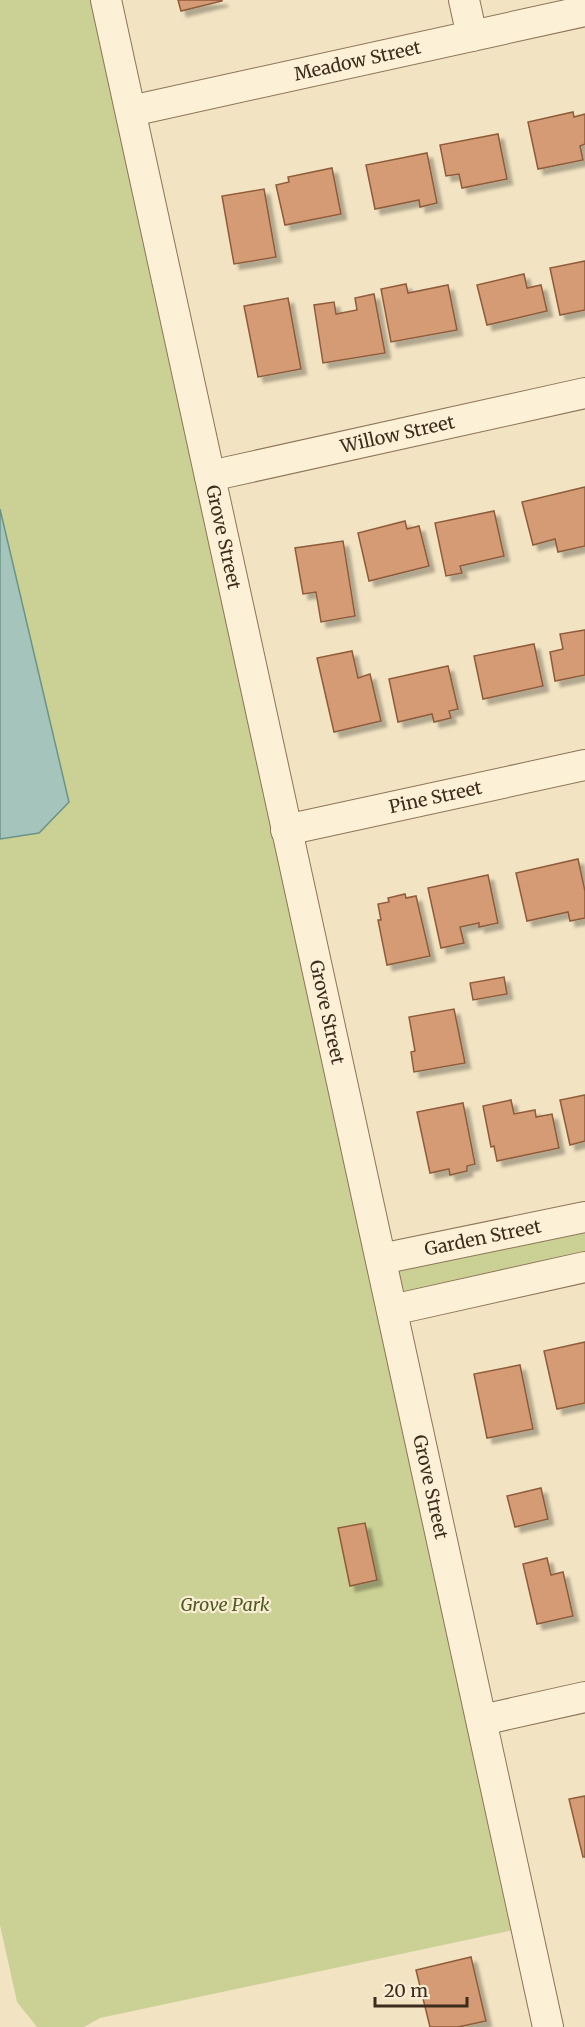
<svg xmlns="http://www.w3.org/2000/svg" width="585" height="2027" font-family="Merriweather,serif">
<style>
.green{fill:#cbd195}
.water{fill:#a5c4bb;stroke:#6a9489;stroke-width:1.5}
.building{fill:#d49b75;stroke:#8f5c3b;stroke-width:1.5;filter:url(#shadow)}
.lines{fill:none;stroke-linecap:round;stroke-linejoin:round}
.minor-casing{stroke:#8e7457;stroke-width:32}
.minor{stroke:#fcf0d6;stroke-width:30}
.labels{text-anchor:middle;stroke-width:4.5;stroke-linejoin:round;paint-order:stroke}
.street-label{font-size:18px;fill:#3c2c1d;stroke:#f9edd3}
.park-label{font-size:18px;font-style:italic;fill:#4d5b21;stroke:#f9edd3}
</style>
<defs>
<filter id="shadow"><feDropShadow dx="5.5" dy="5.5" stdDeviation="1.5" flood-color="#0004"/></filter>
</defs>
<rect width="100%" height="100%" fill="#f2e3c2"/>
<g class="green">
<path d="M 0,0 L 105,0 L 523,1928 L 100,2018 L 84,2027 L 37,2027 L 17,2002 L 0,1925 L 0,839 L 39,833 L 69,801 L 0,509 Z"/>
<path d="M 585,1220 L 585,1262 L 396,1304 L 386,1263 Z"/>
</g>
<path class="water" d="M 0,509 L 69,802 L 39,833 L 0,839 Z"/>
<g class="building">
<path d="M 178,0 L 222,0 L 222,1 L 181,11 Z"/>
<path d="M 573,112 L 574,117 L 585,114 L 585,144 L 580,146 L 583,160 L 538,169 L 528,122 Z"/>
<path d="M 498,134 L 507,179 L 462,188 L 459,174 L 446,176 L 440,145 Z"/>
<path d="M 427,153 L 437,203 L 420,207 L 419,200 L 375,209 L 366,165 Z"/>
<path d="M 332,168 L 341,214 L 285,225 L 276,185 L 289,182 L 288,177 Z"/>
<path d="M 264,189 L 276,257 L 234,264 L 222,196 Z"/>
<path d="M 585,261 L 585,310 L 560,315 L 550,268 Z"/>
<path d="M 524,274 L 527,288 L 541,285 L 547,311 L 487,325 L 477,285 Z"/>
<path d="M 406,284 L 408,293 L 448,285 L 457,330 L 391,342 L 381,289 Z"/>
<path d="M 374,294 L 385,353 L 323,363 L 314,305 L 334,302 L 336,314 L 357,310 L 355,298 Z"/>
<path d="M 288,298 L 301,369 L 258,377 L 244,306 Z"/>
<path d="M 585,487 L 585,546 L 558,552 L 555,539 L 533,545 L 522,502 Z"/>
<path d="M 494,511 L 504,556 L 460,566 L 462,573 L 446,576 L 435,523 Z"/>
<path d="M 405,521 L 407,529 L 419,526 L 429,566 L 369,581 L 358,533 Z"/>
<path d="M 343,541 L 355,616 L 321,622 L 316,592 L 303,594 L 295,548 Z"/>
<path d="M 585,630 L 585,675 L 555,681 L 550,652 L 563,649 L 560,634 Z"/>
<path d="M 534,644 L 543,686 L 483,699 L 474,656 Z"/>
<path d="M 352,651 L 358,678 L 370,674 L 381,721 L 334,732 L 317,658 Z"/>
<path d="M 448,666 L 458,709 L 449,711 L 451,718 L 434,722 L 432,714 L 398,722 L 389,679 Z"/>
<path d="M 578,859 L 585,891 L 585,918 L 570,921 L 568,912 L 527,921 L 516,873 Z"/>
<path d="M 488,875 L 498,923 L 479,927 L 479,923 L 460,927 L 464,943 L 441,948 L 428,888 Z"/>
<path d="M 405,894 L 406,898 L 416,896 L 430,956 L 387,965 L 378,920 L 381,920 L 378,904 L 389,902 L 388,898 Z"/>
<path d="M 504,977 L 507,994 L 473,1000 L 470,983 Z"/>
<path d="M 454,1009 L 465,1063 L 414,1072 L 411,1052 L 415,1051 L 409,1017 Z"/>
<path d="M 585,1095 L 585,1141 L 570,1145 L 560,1100 Z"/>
<path d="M 511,1100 L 514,1114 L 535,1110 L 536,1117 L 552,1114 L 559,1148 L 497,1161 L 494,1146 L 491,1147 L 483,1106 Z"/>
<path d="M 463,1103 L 475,1164 L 467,1166 L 467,1171 L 450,1175 L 449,1169 L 430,1173 L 417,1112 Z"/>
<path d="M 585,1342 L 585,1403 L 557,1409 L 544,1351 Z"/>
<path d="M 520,1365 L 533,1429 L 487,1438 L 474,1374 Z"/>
<path d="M 541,1488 L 548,1519 L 515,1527 L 507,1496 Z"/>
<path d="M 365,1523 L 377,1580 L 350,1586 L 338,1528 Z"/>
<path d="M 547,1558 L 551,1575 L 563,1572 L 573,1616 L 537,1624 L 523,1564 Z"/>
<path d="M 585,1796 L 585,1857 L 583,1857 L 569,1799 Z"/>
<path d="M 471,1957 L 486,2021 L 458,2027 L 430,2027 L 416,1970 Z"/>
</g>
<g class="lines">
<g class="minor-casing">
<g id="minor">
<path id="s1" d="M 106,0 L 548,2027"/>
<path d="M 464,0 L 472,36"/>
<path id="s2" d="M 131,111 L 585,11"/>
<path id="s3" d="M 210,476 L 585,393"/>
<path id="s4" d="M 286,830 L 585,765"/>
<path id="s5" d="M 381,1259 L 585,1217"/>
<path d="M 392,1310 L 585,1267"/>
<path d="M 482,1720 L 585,1697"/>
</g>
</g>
<use href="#minor" class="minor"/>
</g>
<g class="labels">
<g class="street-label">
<text dy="6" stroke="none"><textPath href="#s2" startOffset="232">Meadow Street</textPath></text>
<text dy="6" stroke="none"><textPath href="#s3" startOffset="192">Willow Street</textPath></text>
<text dy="6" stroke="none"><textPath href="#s1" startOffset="550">Grove Street</textPath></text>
<text dy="6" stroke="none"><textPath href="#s4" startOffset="153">Pine Street</textPath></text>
<text dy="6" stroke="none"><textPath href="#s1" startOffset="1036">Grove Street</textPath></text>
<text dy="6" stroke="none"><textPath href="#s5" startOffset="104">Garden Street</textPath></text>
<text dy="6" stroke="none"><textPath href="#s1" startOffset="1522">Grove Street</textPath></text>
</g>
<g class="park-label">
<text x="225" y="1611">Grove Park</text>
</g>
</g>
<path d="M375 1997v9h92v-9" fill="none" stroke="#3c2c1d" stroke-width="3"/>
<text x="384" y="1997" font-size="18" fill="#3c2c1d" stroke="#f9edd3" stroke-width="4.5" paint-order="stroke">20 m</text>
</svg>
